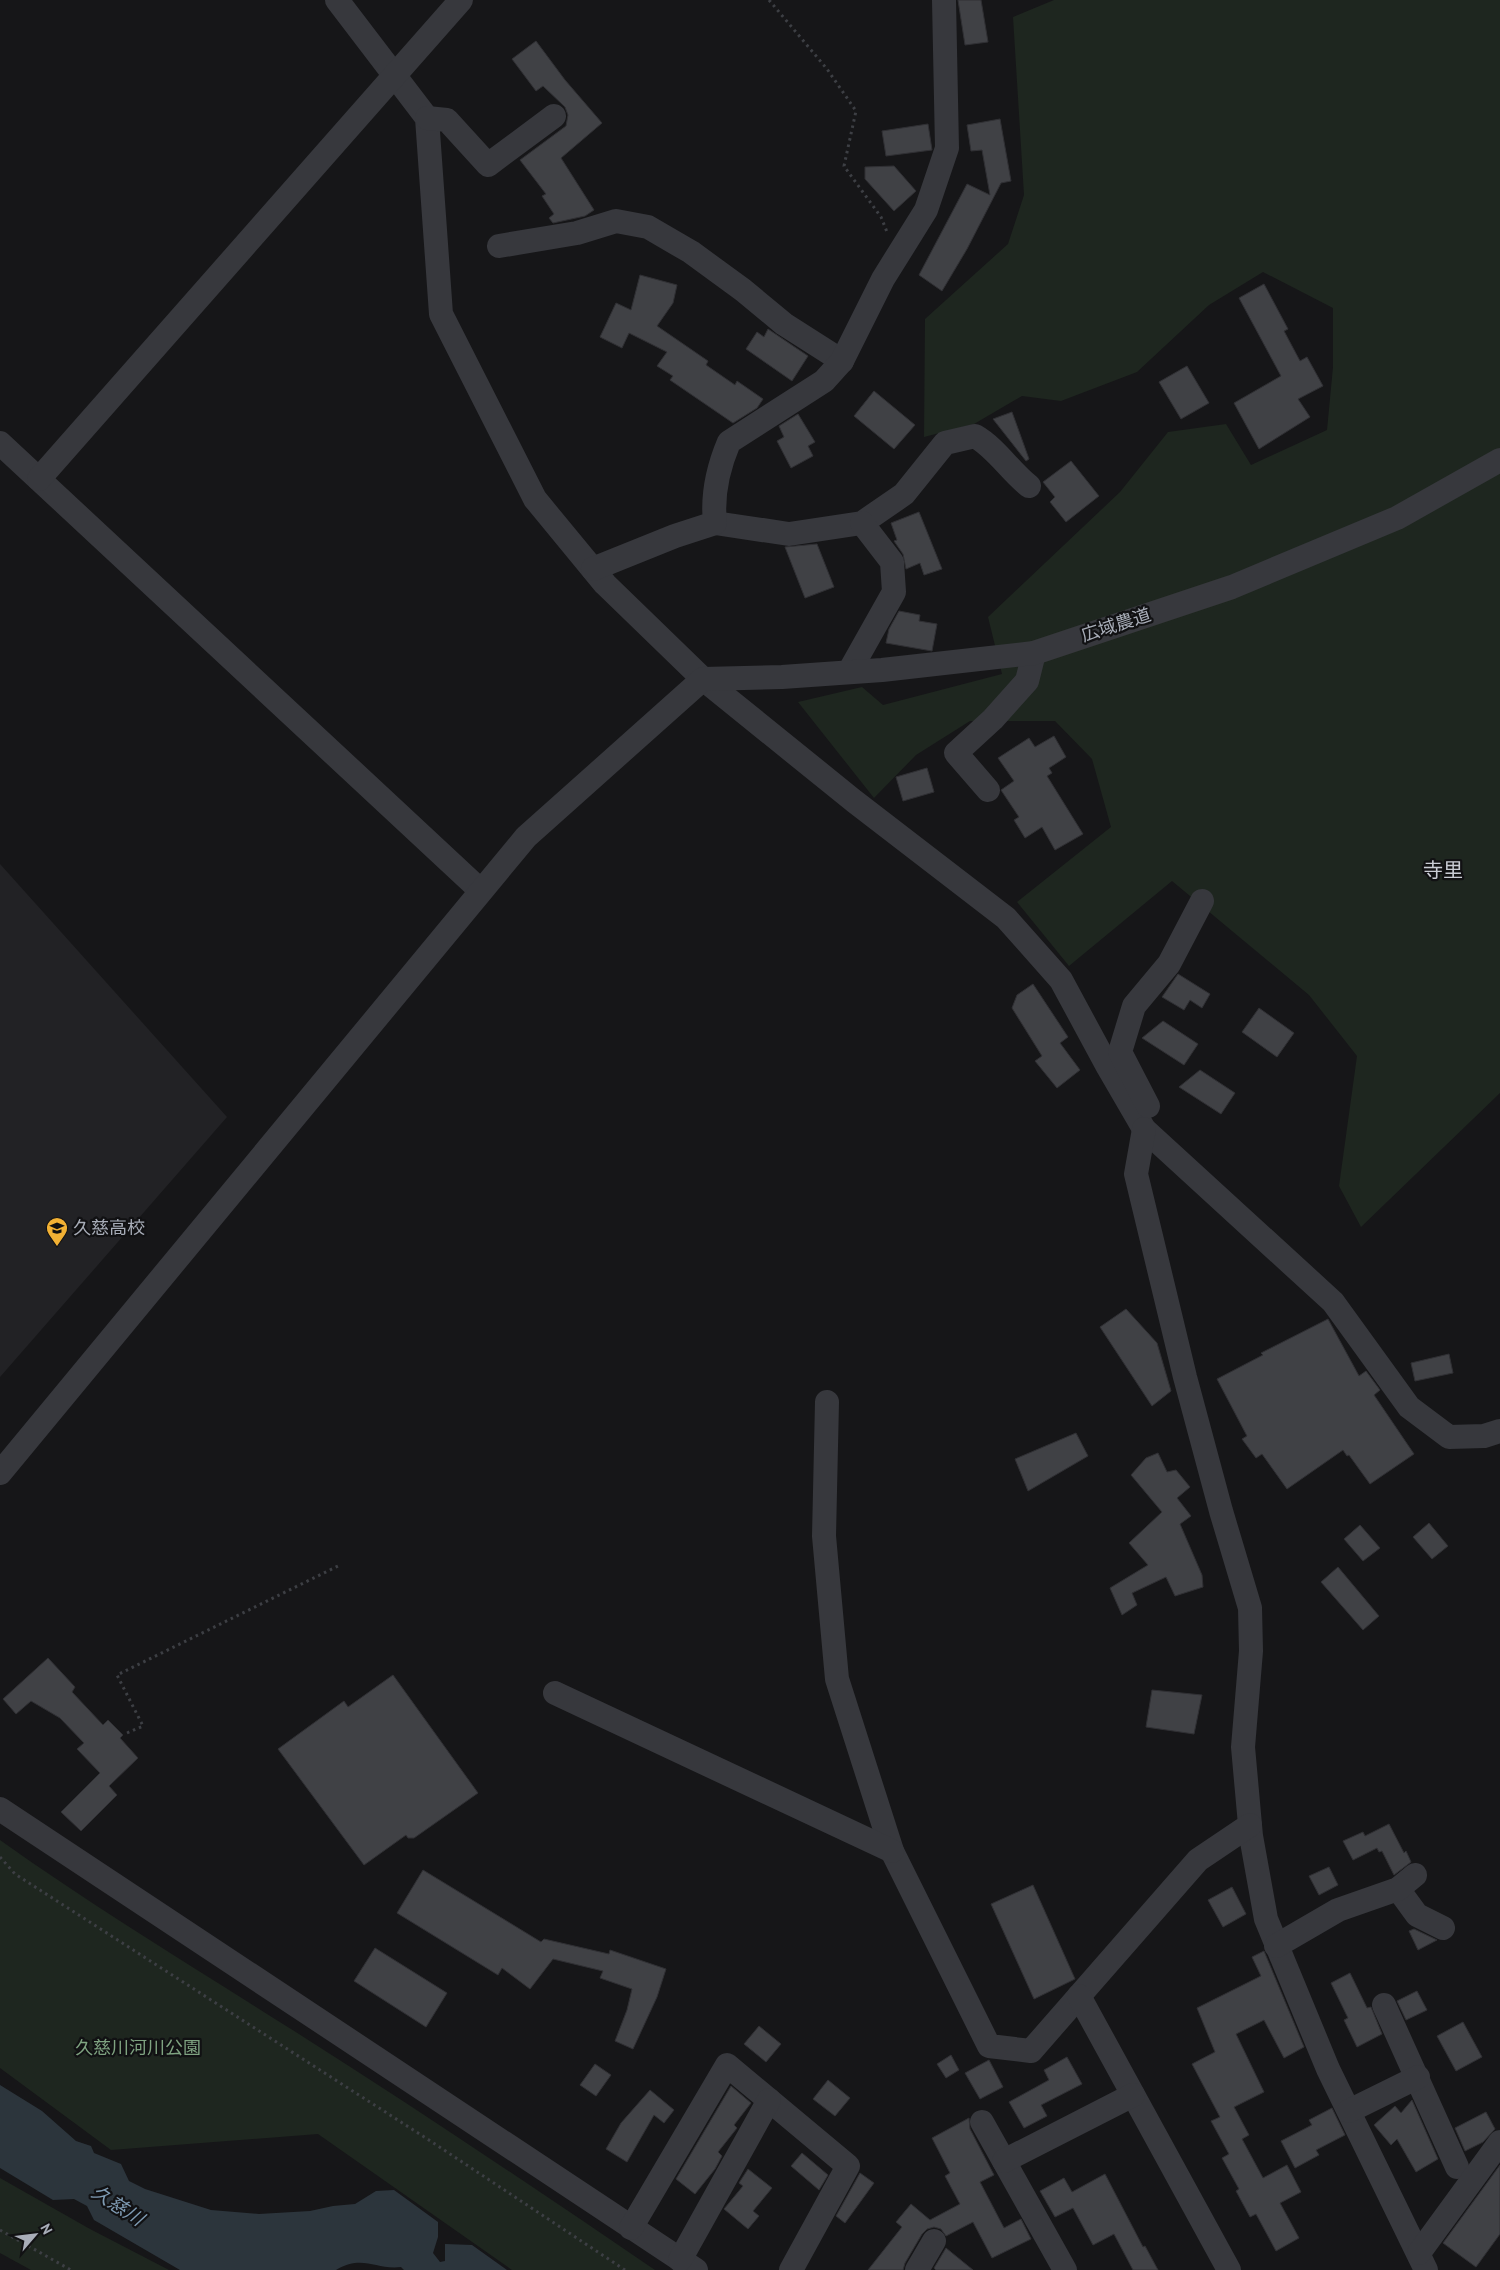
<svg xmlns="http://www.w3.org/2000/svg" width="1500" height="2270" font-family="'PT Sans','Noto Sans JP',sans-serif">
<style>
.built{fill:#222225}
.green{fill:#1e261f}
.water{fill:#2c353c}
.building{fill:#404145;stroke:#303034}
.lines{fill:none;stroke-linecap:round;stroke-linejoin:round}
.path{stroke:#3d3f44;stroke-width:3;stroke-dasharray:2.5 4;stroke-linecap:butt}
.minor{stroke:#37383d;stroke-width:24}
.labels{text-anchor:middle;stroke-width:4.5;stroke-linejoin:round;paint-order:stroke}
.street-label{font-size:18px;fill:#a8adb8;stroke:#111113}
.poi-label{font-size:18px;fill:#a8adb8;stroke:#111113;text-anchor:start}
.park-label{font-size:18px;fill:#7fa381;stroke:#111113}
.water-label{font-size:19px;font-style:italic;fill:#7f9bb3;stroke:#111113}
.quarter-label{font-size:20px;fill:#c9ccd4;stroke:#111113}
</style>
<rect width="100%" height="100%" fill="#161618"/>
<path class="built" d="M 0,864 L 227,1117 L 0,1377 Z"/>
<g class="green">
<path d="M 1054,0 L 1500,0 L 1500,1093 L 1361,1227 L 1339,1186 L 1357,1056 L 1309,995 L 1172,881 L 1069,966 L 1017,902 L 1111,827 L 1092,759 L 1055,721 L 970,721 L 916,755 L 874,798 L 798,702 L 862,687 L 883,705 L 1002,674 L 988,617 L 1120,492 L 1168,432 L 1226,424 L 1251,465 L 1327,430 L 1333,367 L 1333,308 L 1263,272 L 1209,305 L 1137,372 L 1061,401 L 1022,396 L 974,424 L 924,437 L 925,319 L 1008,244 L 1024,195 L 1013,17 Z"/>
<path d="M 0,1840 C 94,1907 193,1967 291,2029 C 414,2107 535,2188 655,2270 L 512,2270 L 318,2134 L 111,2150 L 0,2068 Z"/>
<path d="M 0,2178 L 90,2229 L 169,2270 L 31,2270 L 0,2253 Z"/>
</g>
<path class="water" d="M 0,2085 L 42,2111 L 76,2141 L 91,2146 L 94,2153 L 121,2164 L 129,2181 L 145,2189 L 211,2210 L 259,2214 L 310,2211 L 333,2206 L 355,2204 L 376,2191 L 394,2190 L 438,2222 L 438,2237 L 433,2253 L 440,2262 L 445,2261 L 445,2244 L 472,2245 L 507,2270 L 404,2270 L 401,2267 C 375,2270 363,2254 336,2270 L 180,2270 L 94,2220 L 87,2206 L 74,2199 L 53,2200 L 0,2168 Z"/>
<g class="building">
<path d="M 958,0 L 981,0 L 988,42 L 965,45 Z"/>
<path d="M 536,41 L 565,80 L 602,123 L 561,158 L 594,210 L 585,216 L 553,223 L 549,218 L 554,214 L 542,196 L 546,194 L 520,160 L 566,126 L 568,115 L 565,107 L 543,86 L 536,91 L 512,59 Z"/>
<path d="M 1000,119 L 1011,181 L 1001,183 L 967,249 L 942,291 L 919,275 L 967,184 L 990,195 L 982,150 L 971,151 L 967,125 Z"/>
<path d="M 928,124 L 932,150 L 886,156 L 882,131 Z"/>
<path d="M 894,166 L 916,191 L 894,211 L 865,179 L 865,167 Z"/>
<path d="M 640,275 L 677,285 L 673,303 L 657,326 L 708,361 L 706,365 L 735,385 L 737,381 L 763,399 L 757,408 L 733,423 L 670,380 L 673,376 L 657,366 L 667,352 L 629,333 L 622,348 L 600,337 L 616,303 L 631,310 Z"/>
<path d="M 1264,284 L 1288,329 L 1284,331 L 1300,361 L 1307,357 L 1323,386 L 1298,399 L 1310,417 L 1259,449 L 1234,403 L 1281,376 L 1239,298 Z"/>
<path d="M 768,329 L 808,356 L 792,381 L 746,349 L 757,332 L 764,337 Z"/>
<path d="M 1187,366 L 1209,403 L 1181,419 L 1159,382 Z"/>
<path d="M 874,391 L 915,425 L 894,449 L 854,416 Z"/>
<path d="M 1012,412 L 1029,459 L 1026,461 L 993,419 Z"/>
<path d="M 798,414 L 815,442 L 808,446 L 813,456 L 791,468 L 777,441 L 784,437 L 779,426 Z"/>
<path d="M 1071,461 L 1099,496 L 1066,522 L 1050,502 L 1055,497 L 1043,482 Z"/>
<path d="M 919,512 L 942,569 L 924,575 L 920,563 L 906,569 L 903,554 L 894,541 L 897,540 L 891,523 Z"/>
<path d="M 817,544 L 834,587 L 805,598 L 785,547 Z"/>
<path d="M 899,611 L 920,615 L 919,621 L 937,624 L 932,651 L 886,643 L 889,629 Z"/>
<path d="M 1054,736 L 1066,757 L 1049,768 L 1052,773 L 1047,776 L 1083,834 L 1055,850 L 1042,827 L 1025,838 L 1014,820 L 1019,817 L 1001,790 L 1014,781 L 998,758 L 1029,738 L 1035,747 Z"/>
<path d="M 927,768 L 934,792 L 903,801 L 896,777 Z"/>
<path d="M 1178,974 L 1210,994 L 1202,1008 L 1190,1000 L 1184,1010 L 1162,997 Z"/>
<path d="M 1033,984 L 1068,1037 L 1060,1043 L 1080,1070 L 1057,1088 L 1035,1061 L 1042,1056 L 1012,1008 L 1017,995 Z"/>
<path d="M 1259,1008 L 1294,1033 L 1277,1057 L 1242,1032 Z"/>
<path d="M 1163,1021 L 1198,1044 L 1184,1065 L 1142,1038 Z"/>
<path d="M 1200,1070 L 1235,1093 L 1221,1114 L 1179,1087 Z"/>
<path d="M 1126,1309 L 1157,1343 L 1171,1391 L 1152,1406 L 1100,1327 Z"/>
<path d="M 1328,1319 L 1359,1376 L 1366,1371 L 1380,1390 L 1374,1395 L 1414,1454 L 1370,1484 L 1349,1455 L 1347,1456 L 1343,1450 L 1287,1489 L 1262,1454 L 1256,1458 L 1242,1439 L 1247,1436 L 1217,1379 L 1263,1355 L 1261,1353 Z"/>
<path d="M 1449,1354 L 1453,1373 L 1415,1381 L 1411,1363 Z"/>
<path d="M 1076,1433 L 1088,1456 L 1028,1491 L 1015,1459 Z"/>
<path d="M 1158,1453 L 1167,1472 L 1176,1470 L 1190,1487 L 1177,1498 L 1191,1516 L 1180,1524 L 1202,1575 L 1203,1587 L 1175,1596 L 1166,1577 L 1132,1593 L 1137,1605 L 1122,1615 L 1110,1588 L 1148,1565 L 1129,1543 L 1162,1512 L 1131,1475 L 1146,1458 Z"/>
<path d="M 1429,1523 L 1448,1546 L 1432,1559 L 1413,1537 Z"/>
<path d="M 1360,1525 L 1380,1548 L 1363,1561 L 1344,1539 Z"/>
<path d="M 1338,1567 L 1379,1616 L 1363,1630 L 1321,1582 Z"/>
<path d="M 48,1658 L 75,1687 L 72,1692 L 103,1725 L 108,1720 L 123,1735 L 120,1738 L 138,1758 L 109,1786 L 117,1795 L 81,1831 L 61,1812 L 100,1773 L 77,1749 L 84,1743 L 60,1718 L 31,1701 L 16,1714 L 3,1699 Z"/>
<path d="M 393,1675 L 478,1793 L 414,1838 L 408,1838 L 406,1835 L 364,1865 L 278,1749 L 344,1701 L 348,1707 Z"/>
<path d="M 1152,1690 L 1202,1695 L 1194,1734 L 1146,1727 Z"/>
<path d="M 1389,1824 L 1404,1853 L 1406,1851 L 1411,1862 L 1394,1875 L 1382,1851 L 1379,1852 L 1377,1848 L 1353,1860 L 1343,1841 L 1363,1832 L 1365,1836 Z"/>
<path d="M 1329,1867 L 1338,1885 L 1319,1895 L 1309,1876 Z"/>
<path d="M 423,1870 L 541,1942 L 544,1939 L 609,1954 L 610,1950 L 666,1969 L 657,1997 L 633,2049 L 615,2041 L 627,2010 L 632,1989 L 600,1978 L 603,1971 L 553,1959 L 530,1989 L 502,1968 L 498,1975 L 397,1913 Z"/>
<path d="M 1033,1885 L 1075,1979 L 1034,1999 L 991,1904 Z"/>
<path d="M 1232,1887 L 1246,1914 L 1223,1927 L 1208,1900 Z"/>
<path d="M 1414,1929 L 1437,1940 L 1418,1950 L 1409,1931 Z"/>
<path d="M 375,1948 L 447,1993 L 426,2027 L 354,1981 Z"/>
<path d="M 1264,1951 L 1304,2047 L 1284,2058 L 1264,2020 L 1236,2034 L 1264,2092 L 1234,2107 L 1249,2135 L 1242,2139 L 1263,2178 L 1287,2165 L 1301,2192 L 1280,2203 L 1299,2238 L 1276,2251 L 1256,2214 L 1250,2217 L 1236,2191 L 1239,2189 L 1222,2158 L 1229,2154 L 1211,2121 L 1220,2117 L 1192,2064 L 1215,2052 L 1197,2008 L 1261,1976 L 1252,1957 Z"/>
<path d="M 1350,1973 L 1367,2008 L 1371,2007 L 1382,2034 L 1357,2047 L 1344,2020 L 1348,2018 L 1331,1983 Z"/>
<path d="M 1417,1991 L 1427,2010 L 1406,2020 L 1397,2001 Z"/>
<path d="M 1463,2022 L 1482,2057 L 1456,2071 L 1437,2036 Z"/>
<path d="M 759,2026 L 781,2044 L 766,2062 L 744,2044 Z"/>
<path d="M 951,2055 L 959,2070 L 946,2078 L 937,2064 Z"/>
<path d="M 1067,2057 L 1082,2084 L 1041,2105 L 1047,2116 L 1024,2128 L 1009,2102 L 1049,2080 L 1044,2070 Z"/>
<path d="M 989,2060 L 1003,2087 L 980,2099 L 965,2073 Z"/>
<path d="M 595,2064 L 611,2075 L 596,2096 L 580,2085 Z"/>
<path d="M 828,2080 L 850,2098 L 835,2116 L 813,2099 Z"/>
<path d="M 731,2086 L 751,2103 L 734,2125 L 737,2128 L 718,2152 L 722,2156 L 715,2169 L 695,2194 L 676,2179 Z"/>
<path d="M 650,2090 L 674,2110 L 664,2123 L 654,2115 L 627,2162 L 606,2149 L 621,2123 Z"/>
<path d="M 1412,2100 L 1438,2159 L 1416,2172 L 1397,2139 L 1391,2145 L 1374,2125 L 1395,2106 L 1401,2113 Z"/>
<path d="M 1332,2108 L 1345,2135 L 1316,2150 L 1319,2155 L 1295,2168 L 1281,2141 L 1312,2125 L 1309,2120 Z"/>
<path d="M 1486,2112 L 1495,2129 L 1483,2142 L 1465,2151 L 1455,2128 Z"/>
<path d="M 969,2118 L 970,2129 L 994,2175 L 980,2182 L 1004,2228 L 1021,2219 L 1031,2239 L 992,2258 L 973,2222 L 946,2236 L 941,2229 L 934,2227 L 927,2229 L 922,2234 L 905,2263 L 903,2270 L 868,2270 L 902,2227 L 896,2222 L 911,2204 L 930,2220 L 960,2204 L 945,2176 L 950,2173 L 932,2138 Z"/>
<path d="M 802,2153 L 828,2175 L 819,2190 L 791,2166 Z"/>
<path d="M 1500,2165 L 1500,2234 L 1476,2267 L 1443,2243 Z"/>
<path d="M 748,2169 L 772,2188 L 753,2211 L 759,2216 L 748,2229 L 724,2209 L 743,2186 L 739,2183 Z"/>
<path d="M 860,2173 L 874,2183 L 845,2223 L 836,2216 Z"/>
<path d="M 1105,2174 L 1143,2247 L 1145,2246 L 1158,2270 L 1133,2270 L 1114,2234 L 1093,2245 L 1073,2208 L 1055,2217 L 1040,2191 L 1064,2178 L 1072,2192 Z"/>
<path d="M 946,2248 L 973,2270 L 936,2270 L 934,2268 Z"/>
</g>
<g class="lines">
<g class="path">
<path d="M 769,0 L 827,69 L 856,111 L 844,166 L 881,217 L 887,232"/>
<path d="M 127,1733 L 143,1726 L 117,1675 L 338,1566"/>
<path d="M 0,1857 L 15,1874 L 432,2142 L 625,2270"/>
<path d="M 0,2230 L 71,2270"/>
</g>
<g class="minor">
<path d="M 337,0 L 427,118 L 441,314 L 535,499 L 605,584 L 703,679 L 854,801 L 1006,918 L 1061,980 L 1108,1067 L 1144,1129 L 1333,1302 L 1409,1407 L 1449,1437 L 1484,1436 L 1500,1431"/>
<path d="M 427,118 L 447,120 L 488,165 L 554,116"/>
<path d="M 499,246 L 577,233 L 616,221 L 648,227 L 691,252 L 743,290 L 784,324 L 842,361"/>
<path d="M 0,443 L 480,890"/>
<path d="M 39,479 L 461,0"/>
<path d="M 715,523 L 789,534 L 862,523 L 904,494 L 945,443 L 975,436 C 996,448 1010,471 1029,486"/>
<path d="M 593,569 L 675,536 L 715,523 C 712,496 718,468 729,442 L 824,381 L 842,361 L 883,279 L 926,210 L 947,148 L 944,0"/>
<path d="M 849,672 L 894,592 L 892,562 L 862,523"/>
<path d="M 988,790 L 956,753 L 993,719 L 1027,681 L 1034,653"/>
<path d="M 1148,1106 L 1120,1052 L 1134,1006 L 1169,964 L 1202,901"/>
<path d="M 1144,1129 L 1136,1174 L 1185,1377 L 1221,1511 L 1250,1608 L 1251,1651 L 1243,1747 L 1251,1836 L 1266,1919 L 1328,2069 L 1426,2270"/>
<path d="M 827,1402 L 824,1536 L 837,1679 L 892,1851 L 989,2046 L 1031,2051 L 1198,1860 L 1250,1825"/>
<path d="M 0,1473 L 526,837 L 703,679 L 782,677 L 882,670 L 1034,653 L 1232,587 L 1397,518 L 1500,460"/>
<path d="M 555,1693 L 892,1851"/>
<path d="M 0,1809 L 696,2270"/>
<path d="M 1398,1889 L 1417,1915 L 1443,1928"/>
<path d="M 1276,1946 L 1338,1910 L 1398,1889 L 1415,1875"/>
<path d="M 1079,1996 L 1229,2270"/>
<path d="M 1384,2005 L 1457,2167"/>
<path d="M 1349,2111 L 1418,2077"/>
<path d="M 982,2122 L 1065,2270"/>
<path d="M 1004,2161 L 1133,2095"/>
<path d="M 631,2228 L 727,2065 L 848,2166 L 791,2270"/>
<path d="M 1419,2253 L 1500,2142"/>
<path d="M 680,2260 L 769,2100"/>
<path d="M 917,2270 L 934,2241"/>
</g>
</g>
<defs>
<g id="school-pin" transform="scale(1.125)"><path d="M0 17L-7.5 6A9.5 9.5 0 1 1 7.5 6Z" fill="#f2b134" stroke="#111113"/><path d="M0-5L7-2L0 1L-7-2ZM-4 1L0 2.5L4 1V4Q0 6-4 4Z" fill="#111"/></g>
</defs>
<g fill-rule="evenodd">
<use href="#school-pin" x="57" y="1228"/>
</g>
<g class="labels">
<g class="street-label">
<text transform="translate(1116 625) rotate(-18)" y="6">広域農道</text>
</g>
<g class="poi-label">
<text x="73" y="1234">久慈高校</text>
</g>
<g class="park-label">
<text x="138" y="2054">久慈川河川公園</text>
</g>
<g class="water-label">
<text transform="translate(118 2205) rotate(33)" y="7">久慈川</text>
</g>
<g class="quarter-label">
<text x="1443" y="877">寺里</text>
</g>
</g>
<g transform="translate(35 2235) rotate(62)" stroke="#111113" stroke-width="4" paint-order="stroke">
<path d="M0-4L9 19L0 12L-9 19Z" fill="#a8adb8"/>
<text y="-8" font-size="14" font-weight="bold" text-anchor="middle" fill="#a8adb8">N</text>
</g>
</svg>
